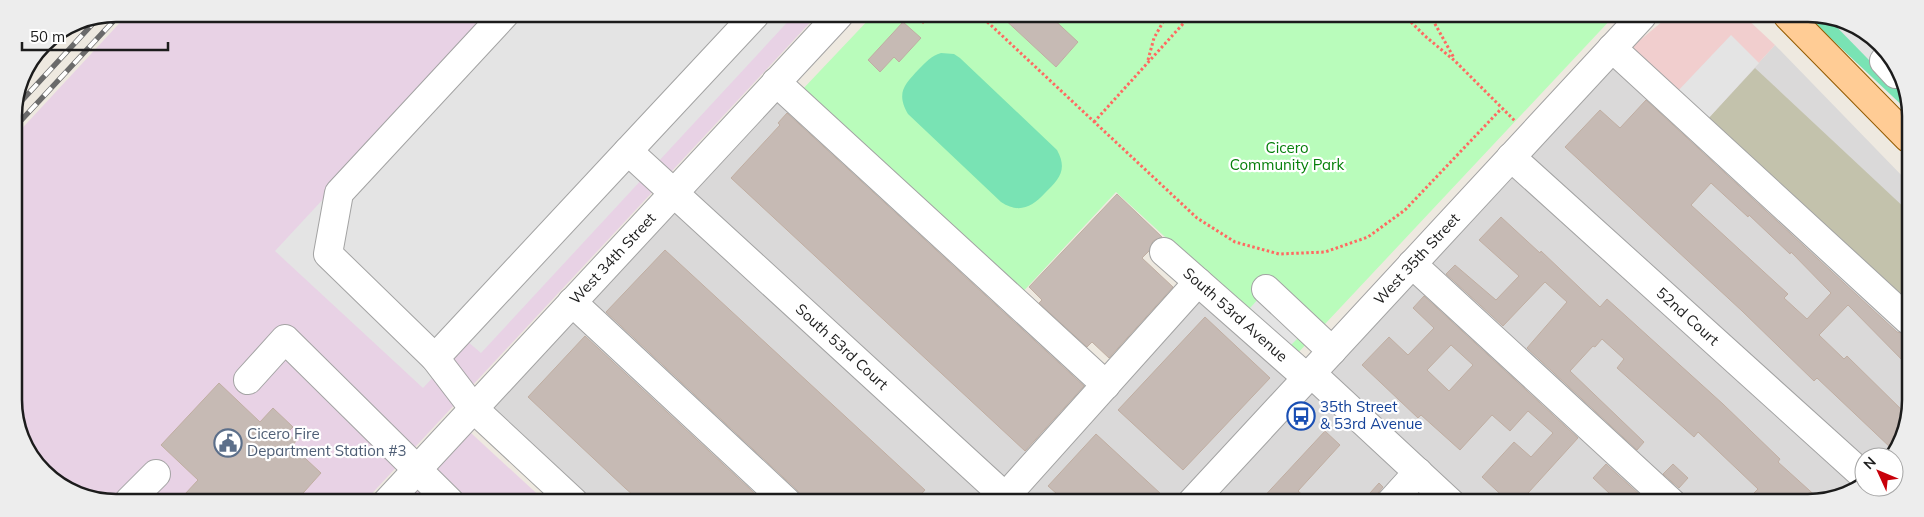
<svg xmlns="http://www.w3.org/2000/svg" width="1924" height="517" font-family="Mulish,sans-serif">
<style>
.residential{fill:#dad9d9}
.commercial{fill:#f1cece}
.industrial{fill:#e8d2e5}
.construction{fill:#c3c2ac}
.park{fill:#b9fcbb}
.pitch{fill:#79e3b4}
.parking{fill:#e4e4e4}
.building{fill:#c6bab4;stroke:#c0aea2;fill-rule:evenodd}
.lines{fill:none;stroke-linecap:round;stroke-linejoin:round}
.minor-casing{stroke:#a3a3a3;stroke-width:30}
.major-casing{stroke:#945b00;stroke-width:30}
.path{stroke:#ff6961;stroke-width:3;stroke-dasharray:2.5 2.5;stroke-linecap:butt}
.minor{stroke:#fff;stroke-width:28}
.major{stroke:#ffcc95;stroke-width:28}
.rail-casing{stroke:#6a6a6a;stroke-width:5.5}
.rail{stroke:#fff;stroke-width:4;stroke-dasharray:11;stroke-linecap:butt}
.labels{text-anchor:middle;stroke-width:4.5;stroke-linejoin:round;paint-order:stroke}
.park-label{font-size:15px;fill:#057f09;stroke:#fff}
.street-label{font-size:15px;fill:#1c1c1c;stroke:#fff}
.transit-label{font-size:15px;fill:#164399;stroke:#fff;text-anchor:start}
.service-label{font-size:15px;fill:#4e5e75;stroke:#fff;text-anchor:start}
.rim{fill:none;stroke:#1c1c1c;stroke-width:2.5}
</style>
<rect width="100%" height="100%" fill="#eee9e0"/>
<g class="residential">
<path d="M 1775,45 L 1908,182 L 1908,421 L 1887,457 L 1864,457 L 1864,482 L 1814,503 L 1203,502 L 1621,56 L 1700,127 Z"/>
<path d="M 776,91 L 1108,392 L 1195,293 L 1295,383 L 1184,502 L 1028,502 L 1009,483 L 992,502 L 586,502 L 482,407 Z"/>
</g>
<path class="commercial" d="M 1669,16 L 1744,16 L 1775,45 L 1700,127 L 1621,56 Z"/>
<g class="industrial">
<path d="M 128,14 L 817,15 L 365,501 L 96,501 L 43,471 L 16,421 L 14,137 Z"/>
<path d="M 471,433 L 546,502 L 407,502 Z"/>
</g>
<path class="construction" d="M 1755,68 L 1908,211 L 1908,313 L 1705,122 Z"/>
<path class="park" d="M 873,15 L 1614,16 L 1295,356 L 1116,192 L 1019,296 L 801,91 Z"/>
<g class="pitch">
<path d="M 1807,16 L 1828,16 L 1880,44 L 1908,96 L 1908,111 Z"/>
<path d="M 941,53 L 954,54 L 960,58 L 1057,150 C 1068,170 1059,179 1045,193 C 1032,207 1019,214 1001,202 L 908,114 C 896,93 904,85 919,69 C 926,62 931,56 941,53 Z"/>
</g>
<g class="parking">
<path d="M 495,14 L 794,15 L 481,353 L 467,341 L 423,388 L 275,251 Z"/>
<path d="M 1826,16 L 1880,44 L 1908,96 L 1908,100 Z"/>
<path d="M 1731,35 L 1759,63 L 1705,122 L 1675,94 Z"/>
<path d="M 1261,296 L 1302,334 L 1290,346 L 1250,308 Z"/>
</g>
<g class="building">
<path d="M 1000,15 L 1049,15 L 1078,42 L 1056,67 Z"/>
<path d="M 903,22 L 921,38 L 899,62 L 894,57 L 880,72 L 868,60 Z"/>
<path d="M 1646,100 L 1897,332 L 1908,335 L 1908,366 L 1848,305 L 1819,335 L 1844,359 L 1847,356 L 1908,416 L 1908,420 L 1892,449 L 1817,378 L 1814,381 L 1742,311 L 1565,147 L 1600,110 L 1620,128 ZM 1711,183 L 1748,217 L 1749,215 L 1790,254 L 1791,252 L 1831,293 L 1807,319 L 1784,298 L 1788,294 L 1691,205 Z"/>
<path d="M 787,113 L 1084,386 L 1025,451 L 731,178 L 780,125 L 778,123 Z"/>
<path d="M 1117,194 L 1162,237 L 1153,241 L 1149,251 L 1142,258 L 1173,287 L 1109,358 L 1092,342 L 1087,347 L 1039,303 L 1042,300 L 1029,287 Z"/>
<path d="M 1501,217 L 1540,253 L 1541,251 L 1600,307 L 1607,299 L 1627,317 L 1723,404 L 1780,459 L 1778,462 L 1820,500 L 1814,503 L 1744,503 L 1758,489 L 1698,432 L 1694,437 L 1617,368 L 1624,359 L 1602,339 L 1595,347 L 1593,346 L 1570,371 L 1644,442 L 1637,450 L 1527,348 L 1567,302 L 1545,282 L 1503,326 L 1446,274 L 1455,265 L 1496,300 L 1519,276 L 1479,240 Z"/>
<path d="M 665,250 L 925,490 L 914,502 L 802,502 L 802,497 L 798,491 L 606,312 Z"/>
<path d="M 1424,296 L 1578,438 L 1519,503 L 1510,503 L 1482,477 L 1514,442 L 1531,457 L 1553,433 L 1528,411 L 1510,431 L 1492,415 L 1460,450 L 1421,415 L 1418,418 L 1362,365 L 1389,337 L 1408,355 L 1434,328 L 1413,308 ZM 1451,345 L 1473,365 L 1449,391 L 1427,370 Z"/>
<path d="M 1205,317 L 1270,378 L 1183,470 L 1118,410 Z"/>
<path d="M 585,336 L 764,502 L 641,502 L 625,488 L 528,397 Z"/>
<path d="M 219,383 L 260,422 L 273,408 L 293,427 L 287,433 L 296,441 L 292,446 L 321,473 L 296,501 L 193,501 L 185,494 L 198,480 L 161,445 Z"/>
<path d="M 1325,431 L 1340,445 L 1298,491 L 1311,502 L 1259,502 Z"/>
<path d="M 1096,434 L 1161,494 L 1153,502 L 1066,502 L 1048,486 Z"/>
<path d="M 1606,464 L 1641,496 L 1634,503 L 1599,503 L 1609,493 L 1593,478 Z"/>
<path d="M 1673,464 L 1688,478 L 1679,488 L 1663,474 Z"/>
<path d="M 1379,483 L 1383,487 L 1378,493 L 1375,503 L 1361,503 Z"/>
</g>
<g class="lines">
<g class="minor-casing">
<g id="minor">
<path id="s1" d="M 755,15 L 628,151 L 1011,502"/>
<path d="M 1612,48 L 1908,320"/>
<path d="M 1887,57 L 1884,61 L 1896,74"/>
<path d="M 776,82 L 1106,385"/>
<path id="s2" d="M 1511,157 L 1864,476"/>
<path id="s3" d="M 1164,252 L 1307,378"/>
<path d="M 1412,264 L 1672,503"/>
<path d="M 1266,289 L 1332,351"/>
<path d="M 572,302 L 787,502"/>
<path d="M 435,358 L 328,254 L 339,193 L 505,14"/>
<path d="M 1311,373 L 1451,503"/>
<path d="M 248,380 L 285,339 L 450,502"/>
<path d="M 1005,497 L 1198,282"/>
<path d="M 129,501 L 156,474"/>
<path id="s4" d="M 387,502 L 839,15"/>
<path d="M 574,502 L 474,409 L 435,358 L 628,151"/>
<path id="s5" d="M 1192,502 L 1642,16"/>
<path d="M 1390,503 L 1418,472"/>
</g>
</g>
<g class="major-casing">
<path id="major" d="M 1788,16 L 1908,138"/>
</g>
<g class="path">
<path d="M 980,15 L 1197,218 L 1235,242 L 1279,254 L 1325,252 L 1368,237 L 1405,210 L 1501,109"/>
<path d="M 1404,15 L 1425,36 L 1455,61 L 1515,121"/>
<path d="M 1430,15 L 1454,58"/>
<path d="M 922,23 L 930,15"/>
<path d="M 1148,60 L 1154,38 L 1167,15"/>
<path d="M 1094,122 L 1191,15"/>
</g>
<use href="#minor" class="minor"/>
<use href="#major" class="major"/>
<g class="rail-casing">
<g id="rail">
<path d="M 15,108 L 98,18"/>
<path d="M 14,128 L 120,14"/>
</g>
</g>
<use href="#rail" class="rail"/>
</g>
<defs>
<g id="bus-ring" transform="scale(1.4375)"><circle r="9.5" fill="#fff" stroke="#1a4fb4" stroke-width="1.5"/><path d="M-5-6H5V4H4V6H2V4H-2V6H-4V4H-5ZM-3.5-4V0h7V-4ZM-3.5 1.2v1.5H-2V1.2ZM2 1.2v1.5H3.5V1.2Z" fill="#1a4fb4"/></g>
<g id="civic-ring" transform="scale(1.4375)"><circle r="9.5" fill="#fff" stroke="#5c6f8a" stroke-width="1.5"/><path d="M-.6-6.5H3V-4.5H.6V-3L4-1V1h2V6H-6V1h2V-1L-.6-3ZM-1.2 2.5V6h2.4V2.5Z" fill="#5c6f8a"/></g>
</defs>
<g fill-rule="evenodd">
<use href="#bus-ring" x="1301" y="416"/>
<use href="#civic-ring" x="228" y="443"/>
</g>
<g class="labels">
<g class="park-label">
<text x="1287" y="153">Cicero<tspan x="1287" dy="17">Community Park</tspan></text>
</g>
<g class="street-label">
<text dy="5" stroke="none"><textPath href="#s4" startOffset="332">West 34th Street</textPath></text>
<text dy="5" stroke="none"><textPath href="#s5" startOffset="331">West 35th Street</textPath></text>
<text dy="5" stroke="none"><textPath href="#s3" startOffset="95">South 53rd Avenue</textPath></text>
<text dy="5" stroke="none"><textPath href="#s2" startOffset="238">52nd Court</textPath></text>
<text dy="5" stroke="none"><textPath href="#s1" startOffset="476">South 53rd Court</textPath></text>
</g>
<g class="transit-label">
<text x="1320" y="412">35th Street<tspan x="1320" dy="17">&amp; 53rd Avenue</tspan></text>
</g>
<g class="service-label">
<text x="247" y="439">Cicero Fire<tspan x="247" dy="17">Department Station #3</tspan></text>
</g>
</g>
<path d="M0 0H1924V517H0ZM116 22H1808A94 94 0 0 1 1902 116V400A94 94 0 0 1 1808 494H116A94 94 0 0 1 22 400V116A94 94 0 0 1 116 22Z" fill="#ededed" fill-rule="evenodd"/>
<path class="rim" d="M116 22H1808A94 94 0 0 1 1902 116V400A94 94 0 0 1 1808 494H116A94 94 0 0 1 22 400V116A94 94 0 0 1 116 22Z"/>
<g transform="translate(1879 472) rotate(314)"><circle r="24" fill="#ffffff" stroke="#a4a4a4"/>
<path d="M0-4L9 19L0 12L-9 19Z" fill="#c8000a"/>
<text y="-8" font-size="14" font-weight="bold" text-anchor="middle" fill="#1c1c1c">N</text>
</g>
<path d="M22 42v8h146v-8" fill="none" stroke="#1c1c1c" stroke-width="2.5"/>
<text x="30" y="42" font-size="15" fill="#1c1c1c" stroke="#ffffff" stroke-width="4" paint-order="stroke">50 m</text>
</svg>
